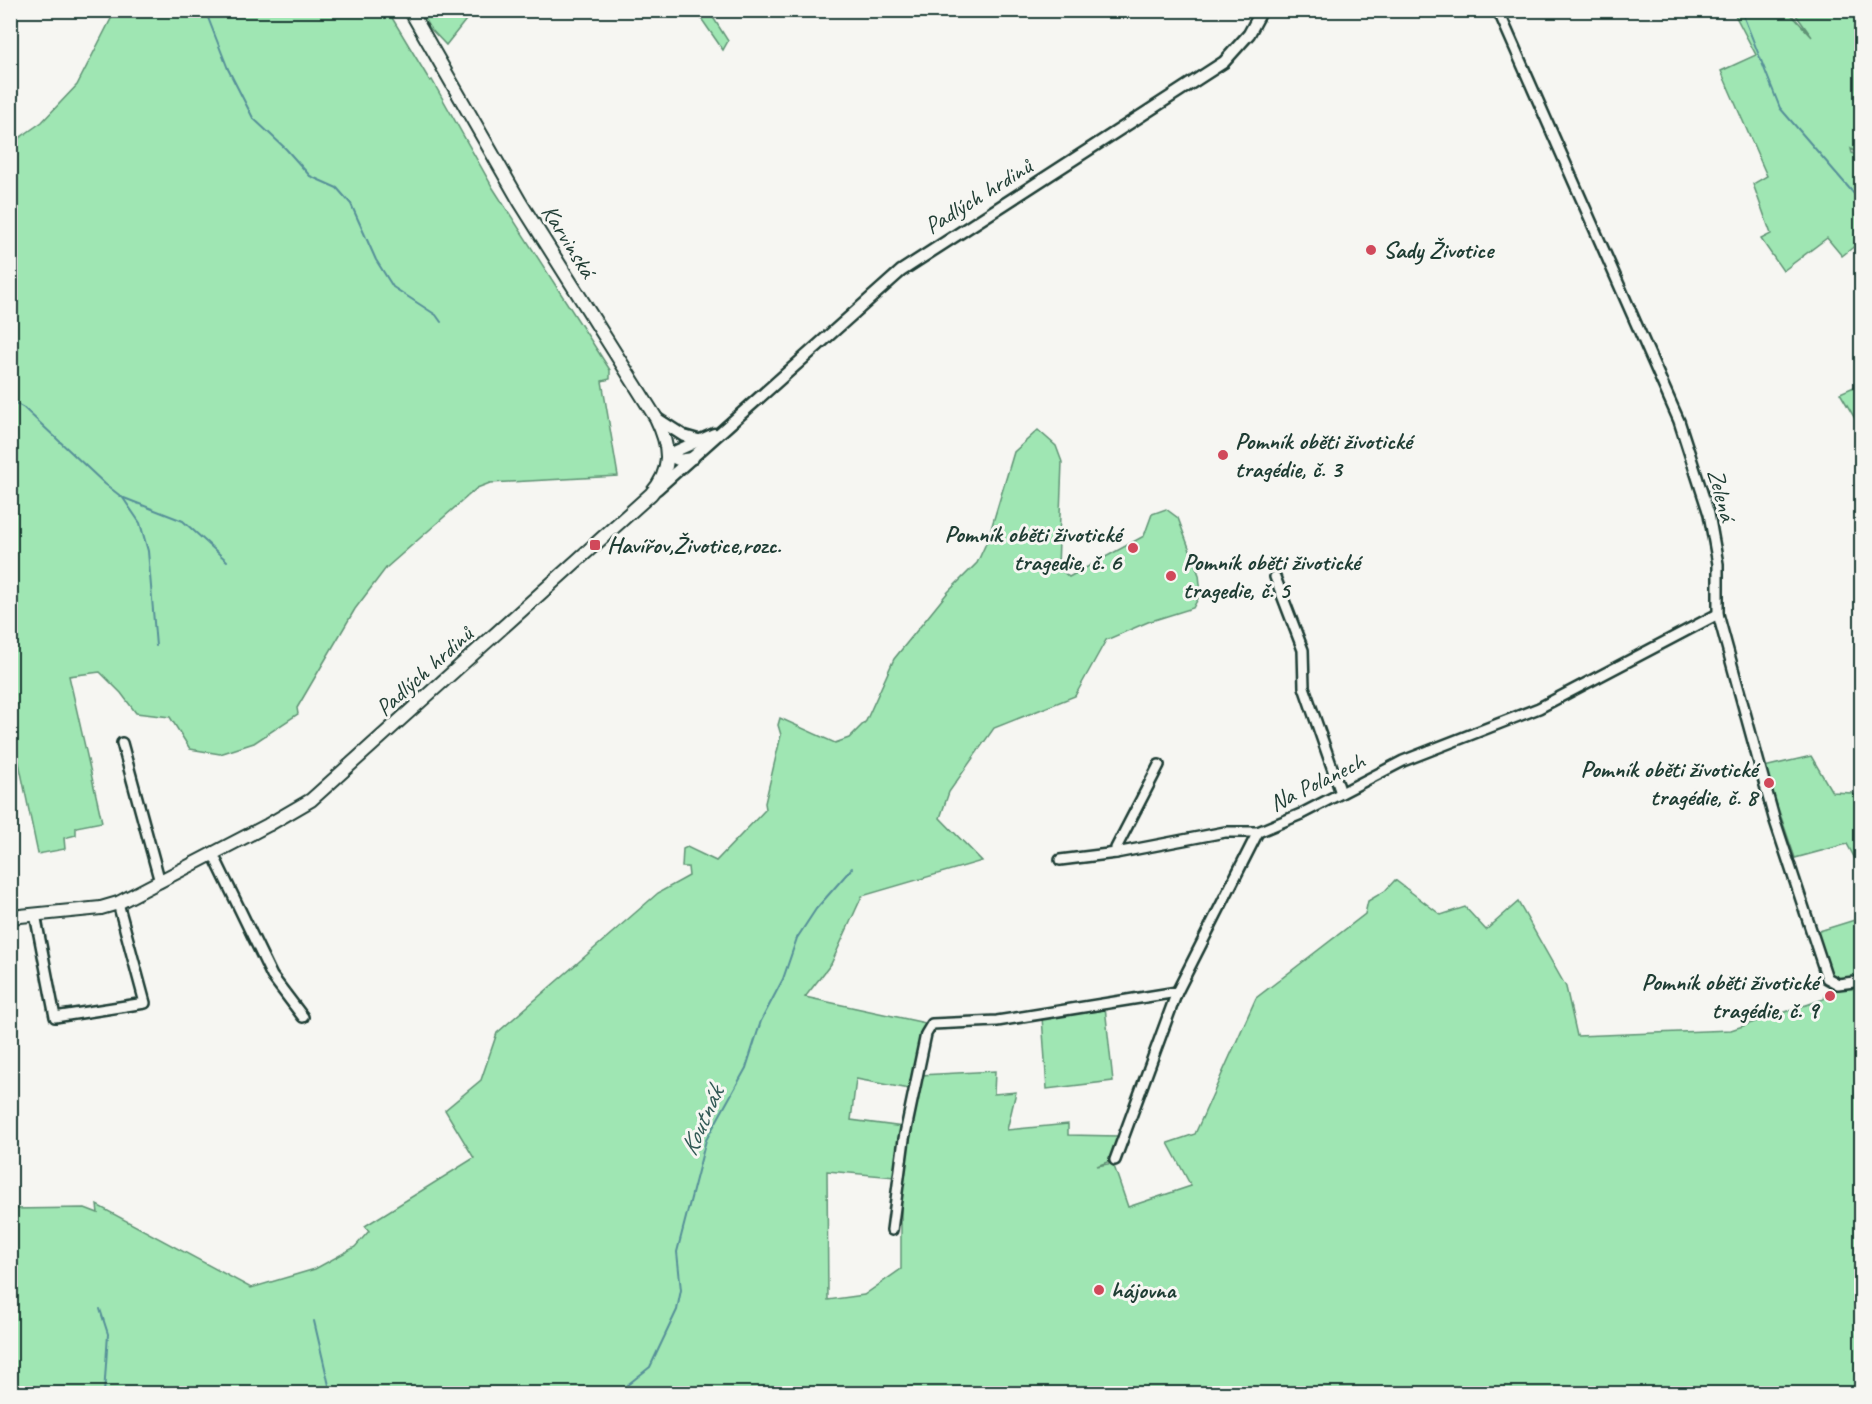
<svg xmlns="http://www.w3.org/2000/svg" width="1872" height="1404" font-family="Caveat,sans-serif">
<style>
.green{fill:#9fe6b3;stroke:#5f9274;stroke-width:1.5}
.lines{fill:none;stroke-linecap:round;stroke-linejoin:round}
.stream{stroke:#569098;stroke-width:2}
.minor-casing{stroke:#1f3d34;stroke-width:14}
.tertiary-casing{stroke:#1f3d34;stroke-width:15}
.secondary-casing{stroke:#1f3d34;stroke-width:16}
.minor{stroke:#f6f6f2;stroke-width:9}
.tertiary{stroke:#f6f6f2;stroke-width:10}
.secondary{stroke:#f6f6f2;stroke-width:12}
.poi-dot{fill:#d1495b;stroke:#f6f6f2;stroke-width:2}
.labels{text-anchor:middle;stroke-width:6;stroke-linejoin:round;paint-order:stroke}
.street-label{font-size:24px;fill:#1f3d34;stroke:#f6f6f2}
.poi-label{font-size:24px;font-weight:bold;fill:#1f3d34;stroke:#f6f6f2;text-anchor:start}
.water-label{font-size:26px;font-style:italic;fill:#315955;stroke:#f6f6f2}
</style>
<rect width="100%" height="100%" fill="#f6f6f2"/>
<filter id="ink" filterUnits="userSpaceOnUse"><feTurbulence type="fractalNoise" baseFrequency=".0167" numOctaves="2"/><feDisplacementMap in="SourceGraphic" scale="12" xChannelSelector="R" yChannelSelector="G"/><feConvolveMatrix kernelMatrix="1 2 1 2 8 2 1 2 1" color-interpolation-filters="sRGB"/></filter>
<g filter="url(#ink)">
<g class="green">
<path d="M 115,11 L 388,11 L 430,81 L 432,80 L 493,188 L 610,370 L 610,379 L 602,381 L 618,476 L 490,483 L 477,488 L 386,568 L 355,609 L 297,708 L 298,714 L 254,743 L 220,754 L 190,749 L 170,717 L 136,713 L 121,693 L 100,672 L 69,676 L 102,822 L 76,827 L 76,835 L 64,838 L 65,849 L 38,854 L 17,753 L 10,746 L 11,144 L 42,122 L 77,85 Z"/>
<path d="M 420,11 L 473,11 L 446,45 L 429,27 Z"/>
<path d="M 696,11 L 709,11 L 728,41 L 723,50 Z"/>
<path d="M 1733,11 L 1788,11 L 1812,37 L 1793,11 L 1861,11 L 1861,156 L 1851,149 L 1852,153 L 1861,159 L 1861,241 L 1842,256 L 1827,238 L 1783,271 L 1761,239 L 1771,234 L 1753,184 L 1767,176 L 1721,71 L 1756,55 Z"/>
<path d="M 1861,384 L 1861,429 L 1840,393 Z"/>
<path d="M 1038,430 L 1056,446 L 1062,462 L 1058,567 L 1069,577 L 1144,536 L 1152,514 L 1166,509 L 1178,518 L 1199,575 L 1201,593 L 1193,608 L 1148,622 L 1106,640 L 1075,696 L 994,728 L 949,792 L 940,818 L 982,861 L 862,896 L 831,964 L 805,997 L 930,1024 L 923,1033 L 909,1089 L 856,1079 L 851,1120 L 903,1127 L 895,1177 L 827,1171 L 828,1300 L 864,1295 L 901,1269 L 901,1191 L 920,1075 L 995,1071 L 994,1094 L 1016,1092 L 1007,1130 L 1068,1124 L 1068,1135 L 1118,1136 L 1110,1161 L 1097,1166 L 1113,1163 L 1128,1207 L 1191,1186 L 1168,1143 L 1195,1134 L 1256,998 L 1365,914 L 1368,901 L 1385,891 L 1395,880 L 1441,915 L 1465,907 L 1486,930 L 1518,902 L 1566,987 L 1577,1036 L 1731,1030 L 1824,999 L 1829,988 L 1861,987 L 1861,1393 L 11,1393 L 10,1209 L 85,1208 L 98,1213 L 97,1205 L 251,1288 L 315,1269 L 355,1247 L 369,1231 L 365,1226 L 474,1158 L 445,1110 L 481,1080 L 497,1033 L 658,893 L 689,876 L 688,867 L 682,867 L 683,849 L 687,847 L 716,861 L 766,809 L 765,803 L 781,735 L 778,725 L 780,718 L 835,743 L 849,738 L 866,721 L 894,659 L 948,592 L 977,563 L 988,539 L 1014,452 Z"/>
<path d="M 1811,756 L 1832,792 L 1852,793 L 1861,801 L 1861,864 L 1858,864 L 1847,844 L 1795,858 L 1764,767 Z"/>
<path d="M 1861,918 L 1861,978 L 1838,981 L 1827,971 L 1816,932 Z"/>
<path d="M 1105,1007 L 1113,1081 L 1047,1089 L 1042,1017 Z"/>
</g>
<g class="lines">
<g class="stream">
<path d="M 205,10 L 228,69 L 253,118 L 286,149 L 310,176 L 337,188 L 351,204 L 376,260 L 393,287 L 436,315 L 441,322"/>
<path d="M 1741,10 L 1780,108 L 1862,203"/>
<path d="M 10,400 L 24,408 L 105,484 L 123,498 L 140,523 L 148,551 L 156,646"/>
<path d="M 124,498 L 183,521 L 227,561"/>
<path d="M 100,1309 L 108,1334 L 104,1394"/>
<path d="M 314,1321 L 331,1394"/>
<path d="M 616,1394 L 650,1367 L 677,1310 L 681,1290 L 677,1252 L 706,1140 L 746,1068 L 761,1021 L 783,979 L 797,938 L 816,909 L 852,868"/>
</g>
<g class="minor-casing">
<g id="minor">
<path d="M 1498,10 L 1679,421 L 1709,514 L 1718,564 L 1718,614 L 1774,818 L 1827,978 L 1838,984 L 1862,981"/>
<path d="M 1275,577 L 1303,650 L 1304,687 L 1341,793"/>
<path d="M 122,743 L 160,882"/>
<path d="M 1116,853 L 1116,848 L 1159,765"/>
<path d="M 213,854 L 272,976 L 303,1017"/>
<path d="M 1060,860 L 1116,853 L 1225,832 L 1258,832"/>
<path d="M 35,914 L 55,1017 L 145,1003 L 118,903"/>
<path d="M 1115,1160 L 1177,992 L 1258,832 L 1301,814 L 1403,761 L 1539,708 L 1718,614"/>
<path d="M 892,1230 L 904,1139 L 926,1034 L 932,1024 L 997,1021 L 1177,992"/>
</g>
</g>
<g class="tertiary-casing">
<g id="tertiary">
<path d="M 656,418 L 684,436 L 698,440"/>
<path d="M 693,458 L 678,460 L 667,455 L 714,434"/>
<path d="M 657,489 L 901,271 L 1224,62 L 1249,34 L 1262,10"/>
</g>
</g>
<g class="secondary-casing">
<path id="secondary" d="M 10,917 L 101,908 L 118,903 L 268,825 L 311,800 L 651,494 C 673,469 670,447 656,418 L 520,202 L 410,10"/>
</g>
<use href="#minor" class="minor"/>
<use href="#tertiary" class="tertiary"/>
<use href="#secondary" class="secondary"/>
</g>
</g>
<g class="poi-dot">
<circle cx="1371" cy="250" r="6"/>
<circle cx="1223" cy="455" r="6"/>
<rect x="589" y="539" width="12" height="12" rx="3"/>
<circle cx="1133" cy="548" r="6"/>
<circle cx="1171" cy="576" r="6"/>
<circle cx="1769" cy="783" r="6"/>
<circle cx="1830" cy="996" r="6"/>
<circle cx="1099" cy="1290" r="6"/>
</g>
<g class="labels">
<g class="street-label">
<text transform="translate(978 196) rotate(-32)" y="8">Padlých hrdinů</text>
<text transform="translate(569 241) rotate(58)" y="8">Karvinská</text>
<text transform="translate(1722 495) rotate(75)" y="8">Zelená</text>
<text transform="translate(424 671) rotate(-42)" y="8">Padlých hrdinů</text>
<text transform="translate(1317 782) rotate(-26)" y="8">Na Polanech</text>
</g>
<g class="poi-label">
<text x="1383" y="258">Sady Životice</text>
<text x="1235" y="449">Pomník oběti životické<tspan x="1235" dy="28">tragédie, č. 3</tspan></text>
<text x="1121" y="542" text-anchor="end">Pomník oběti životické<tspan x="1121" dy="28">tragedie, č. 6</tspan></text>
<text x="607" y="553">Havířov,Životice,rozc.</text>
<text x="1183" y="570">Pomník oběti životické<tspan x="1183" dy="28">tragedie, č. 5</tspan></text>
<text x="1757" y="777" text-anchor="end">Pomník oběti životické<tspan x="1757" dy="28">tragédie, č. 8</tspan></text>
<text x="1818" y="990" text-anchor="end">Pomník oběti životické<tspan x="1818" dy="28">tragédie, č. 9</tspan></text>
<text x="1111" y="1298">hájovna</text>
</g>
<g class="water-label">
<text transform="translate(701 1121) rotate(-66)" y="9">Koutnák</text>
</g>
</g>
<rect width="1872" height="1404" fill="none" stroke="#f6f6f2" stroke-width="36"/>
<rect x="18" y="18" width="1836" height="1368" fill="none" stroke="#1f3d34" stroke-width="2" filter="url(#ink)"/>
</svg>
